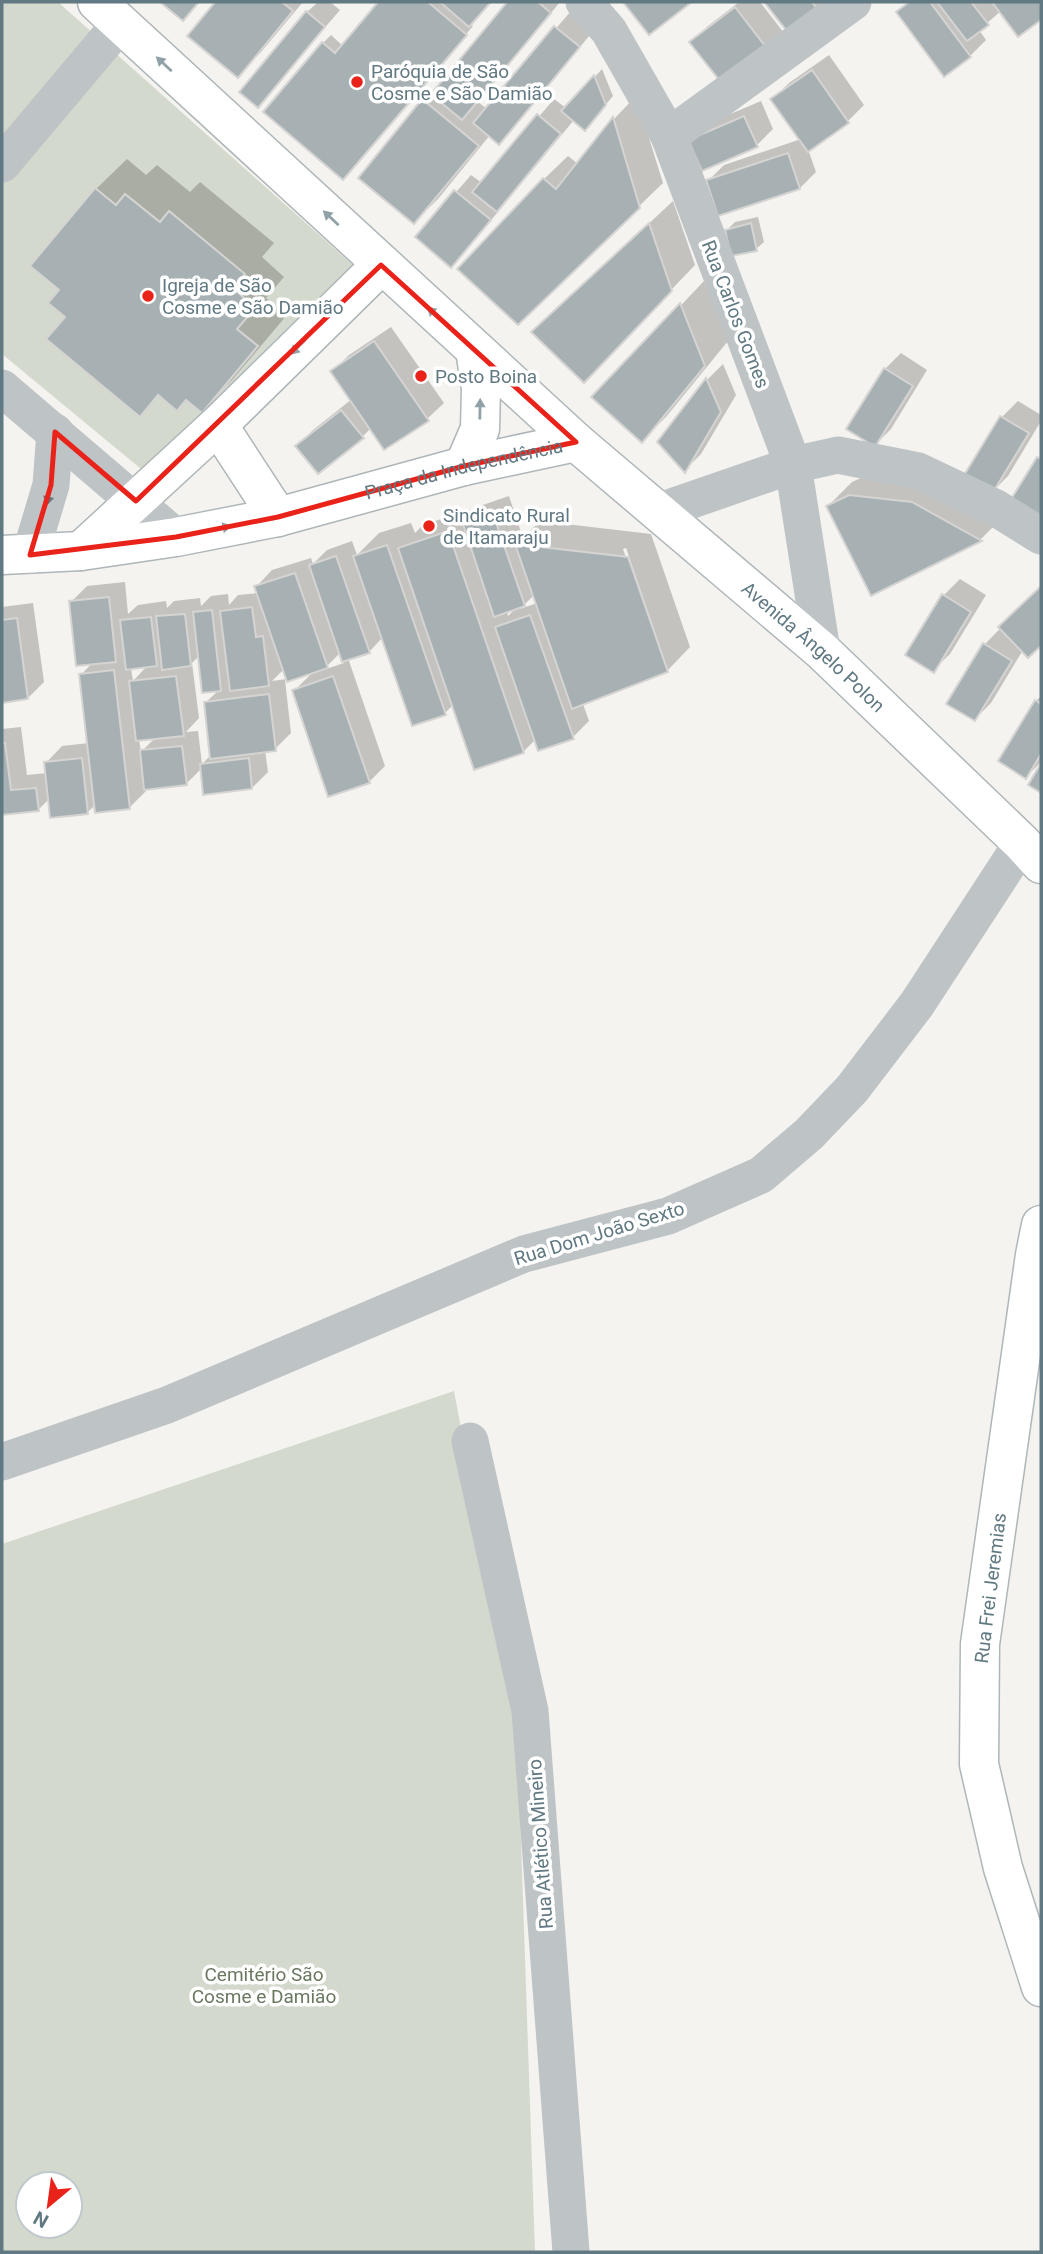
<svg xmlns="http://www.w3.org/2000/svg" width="1043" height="2254" font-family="Roboto,sans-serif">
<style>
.green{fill:#d4d9ce;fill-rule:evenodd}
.shadow{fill:#0003;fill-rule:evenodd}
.building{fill:#a7b1b4;stroke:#d5d4d2;stroke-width:2}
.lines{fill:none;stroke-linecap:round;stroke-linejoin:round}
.secondary-casing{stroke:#aeb6b9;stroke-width:41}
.street{stroke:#bec3c6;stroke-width:37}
.secondary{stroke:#fff;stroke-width:38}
.oneway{fill:#90a1a8}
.oneway2{fill:#617982}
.marked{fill:none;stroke:#e9231a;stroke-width:5;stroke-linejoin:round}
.poi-dot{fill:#e9231a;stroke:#fff;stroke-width:2.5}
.labels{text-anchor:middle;stroke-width:7;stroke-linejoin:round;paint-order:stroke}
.poi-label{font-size:19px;fill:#617982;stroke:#fff;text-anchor:start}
.street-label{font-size:19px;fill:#617982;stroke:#fff}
.park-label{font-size:19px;fill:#6a7860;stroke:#fff}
</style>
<rect width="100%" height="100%" fill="#f4f3ef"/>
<g class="green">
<path d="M 2,2 L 58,2 L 354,266 L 146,473 L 2,354 Z"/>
<path d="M 454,1391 L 517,1723 L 535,2252 L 2,2252 L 2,1544 ZM 28,2184 L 70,2184 L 70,2226 L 28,2226 Z"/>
</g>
<g class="shadow">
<path d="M 217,2 L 303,2 L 261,52 L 238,76 L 189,35 Z"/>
<path d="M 318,2 L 330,2 L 340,10 L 258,105 L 307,12 Z"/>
<path d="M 381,2 L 492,2 L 470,23 L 473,26 L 351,170 L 323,43 L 331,35 L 343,46 Z"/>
<path d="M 509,2 L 560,2 L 478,102 L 487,109 L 571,11 L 594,30 L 515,126 L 499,142 L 490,135 L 438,199 L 414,222 L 360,178 Z"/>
<path d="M 739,2 L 760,2 L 784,33 L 768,50 L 692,42 L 708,26 Z"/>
<path d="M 767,2 L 829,2 L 791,33 Z"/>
<path d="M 908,2 L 1041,2 L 1041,17 L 1018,34 L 1001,11 L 979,30 L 986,40 L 970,56 L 898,12 Z"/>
<path d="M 829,55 L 864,105 L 848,121 L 808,149 L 816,172 L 800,188 L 708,181 L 724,165 L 801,139 L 773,99 L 789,83 Z"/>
<path d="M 602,69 L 613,96 L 592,121 L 574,120 L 467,249 L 451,265 L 417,237 L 471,175 L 482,183 L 554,99 L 566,108 Z"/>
<path d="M 636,96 L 663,183 L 518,323 L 544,179 L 568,156 L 578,164 L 614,119 Z"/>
<path d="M 761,101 L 773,129 L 757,145 L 691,140 L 707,124 Z"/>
<path d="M 127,159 L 146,175 L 157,165 L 190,192 L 200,182 L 274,243 L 262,257 L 284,277 L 266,298 L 287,315 L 232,380 L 202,410 L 187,398 L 160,394 L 140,414 L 67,317 L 61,289 L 96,189 Z"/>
<path d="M 673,201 L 695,265 L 607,357 L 533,332 Z"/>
<path d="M 758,217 L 764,242 L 756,249 L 727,230 L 735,222 Z"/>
<path d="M 704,281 L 728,341 L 666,417 L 642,440 L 594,397 Z"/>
<path d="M 391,327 L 444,403 L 427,419 L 371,428 L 362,437 L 297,446 L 313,430 L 352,399 L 333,371 L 349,355 Z"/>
<path d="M 901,353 L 927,370 L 891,429 L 875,445 L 885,369 Z"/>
<path d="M 723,364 L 736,395 L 701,454 L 685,470 L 660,441 L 708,379 Z"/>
<path d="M 1018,401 L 1041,415 L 1041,421 L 1008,476 L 992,492 L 1002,417 Z"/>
<path d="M 874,472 L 1004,516 L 981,539 L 872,593 L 828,506 L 852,482 Z"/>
<path d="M 509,496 L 523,538 L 540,521 L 651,534 L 690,647 L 667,671 L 583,704 L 589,721 L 573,737 L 536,739 L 523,752 L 453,705 L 445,713 L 383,637 L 369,652 L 348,658 L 385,766 L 369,782 L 294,691 L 314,671 L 285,680 L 291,733 L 275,749 L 265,750 L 268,772 L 252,788 L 202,768 L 186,784 L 145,788 L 146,791 L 129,808 L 96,804 L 88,812 L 50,798 L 38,810 L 2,814 L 2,729 L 21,727 L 27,775 L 47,773 L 46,763 L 62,746 L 89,743 L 81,675 L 92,663 L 71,602 L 87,586 L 125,582 L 128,614 L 138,605 L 166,601 L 167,608 L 174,601 L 200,598 L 201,606 L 211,596 L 228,594 L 229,605 L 238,595 L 258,593 L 256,587 L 272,570 L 311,558 L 313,564 L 327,550 L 352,541 L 357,555 L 379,533 L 411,523 L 415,533 L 423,525 L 471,509 L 473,513 L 480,506 ZM 626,548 L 665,661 L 662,661 L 623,549 ZM 534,595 L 537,603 L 520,609 ZM 517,607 L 508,616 L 507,611 ZM 340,653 L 344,663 L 323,670 ZM 200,655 L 219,690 L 206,702 L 212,754 L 202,764 L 198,731 L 186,732 L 199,718 L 192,663 ZM 147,666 L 133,681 L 131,668 ZM 284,669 L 287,679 L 272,681 ZM 155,738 L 141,752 L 139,739 Z"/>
<path d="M 960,579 L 986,595 L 950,654 L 933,670 L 908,654 L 944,595 Z"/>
<path d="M 1041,587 L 1041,643 L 1028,656 L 1023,650 L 991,703 L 975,719 L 949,703 L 985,644 Z"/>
<path d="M 33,603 L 44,682 L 28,698 L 2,701 L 2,607 Z"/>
<path d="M 1041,696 L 1041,762 L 1026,777 L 1036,701 Z"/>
</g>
<g class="building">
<path d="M 160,2 L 199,2 L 183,21 Z"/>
<path d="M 215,2 L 282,2 L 293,11 L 238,78 L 187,36 Z"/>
<path d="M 378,2 L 428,2 L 467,35 L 343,180 L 263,112 L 322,42 L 335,53 Z"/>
<path d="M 440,2 L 491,2 L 469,27 Z"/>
<path d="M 507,2 L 538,2 L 551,13 L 462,120 L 431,94 Z"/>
<path d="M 623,2 L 692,2 L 649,35 Z"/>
<path d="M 764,2 L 812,2 L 820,13 L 790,35 Z"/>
<path d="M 909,2 L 930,2 L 971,57 L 944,77 L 896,12 Z"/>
<path d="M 937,2 L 971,2 L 989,25 L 967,41 Z"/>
<path d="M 992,2 L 1041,2 L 1041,20 L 1018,37 Z"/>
<path d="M 735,7 L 769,51 L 724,86 L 689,42 Z"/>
<path d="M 306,11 L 325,27 L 258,108 L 239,92 Z"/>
<path d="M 554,26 L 580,47 L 499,145 L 473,123 Z"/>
<path d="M 812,70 L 849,123 L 808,152 L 770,99 Z"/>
<path d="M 594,75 L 606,105 L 585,131 L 561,111 Z"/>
<path d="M 422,99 L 479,146 L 414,224 L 358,178 Z"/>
<path d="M 537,114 L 561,134 L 497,212 L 472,192 Z"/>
<path d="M 744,116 L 758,147 L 702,171 L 688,140 Z"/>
<path d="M 613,117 L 640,208 L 518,325 L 457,269 L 543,178 L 556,189 Z"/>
<path d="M 788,153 L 800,189 L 718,216 L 706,180 Z"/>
<path d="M 95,188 L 116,205 L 125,194 L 160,222 L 169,211 L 245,274 L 233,288 L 255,308 L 237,329 L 258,346 L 202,413 L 186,400 L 177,411 L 158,395 L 140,417 L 46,339 L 65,317 L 48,303 L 59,290 L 30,266 Z"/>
<path d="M 454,190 L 491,220 L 451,268 L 415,237 Z"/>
<path d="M 649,223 L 672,291 L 584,383 L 531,332 Z"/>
<path d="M 751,223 L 757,251 L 731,256 L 725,230 Z"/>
<path d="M 680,303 L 705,366 L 642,443 L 591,397 Z"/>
<path d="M 374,341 L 429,421 L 384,450 L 330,371 Z"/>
<path d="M 884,368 L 913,386 L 875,447 L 846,429 Z"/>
<path d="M 706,378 L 721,412 L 685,473 L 657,442 Z"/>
<path d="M 341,410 L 364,438 L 318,474 L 295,446 Z"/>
<path d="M 1000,416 L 1029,433 L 992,494 L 963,477 Z"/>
<path d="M 1037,457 L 1041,459 L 1041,520 L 1010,501 Z"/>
<path d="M 849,495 L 912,502 L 982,541 L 871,596 L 826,506 Z"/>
<path d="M 492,511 L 525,606 L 494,617 L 462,521 Z"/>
<path d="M 448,531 L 524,753 L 474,770 L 398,548 Z"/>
<path d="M 515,544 L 628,557 L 668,672 L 572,709 Z"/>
<path d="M 387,545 L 446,715 L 412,726 L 353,556 Z"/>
<path d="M 336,556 L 370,653 L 342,662 L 309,565 Z"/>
<path d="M 295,573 L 328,668 L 287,682 L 254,586 Z"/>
<path d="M 1041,586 L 1041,646 L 1028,658 L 998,627 Z"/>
<path d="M 942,594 L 971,612 L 934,673 L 905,655 Z"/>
<path d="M 109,597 L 116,662 L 76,666 L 69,601 Z"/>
<path d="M 252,607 L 256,637 L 263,636 L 269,686 L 230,691 L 220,611 Z"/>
<path d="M 212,610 L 221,691 L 202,693 L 193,612 Z"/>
<path d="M 185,614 L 191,666 L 162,670 L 156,616 Z"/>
<path d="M 530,615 L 574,739 L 538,751 L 495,627 Z"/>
<path d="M 151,617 L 157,666 L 126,670 L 120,620 Z"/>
<path d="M 17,618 L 28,699 L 2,703 L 2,620 Z"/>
<path d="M 983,643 L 1012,661 L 975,721 L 946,704 Z"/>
<path d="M 114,670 L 130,809 L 95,813 L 79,674 Z"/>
<path d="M 176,676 L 184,736 L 136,741 L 129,681 Z"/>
<path d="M 333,676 L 370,783 L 328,797 L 292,690 Z"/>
<path d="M 269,694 L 276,751 L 210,759 L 204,702 Z"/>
<path d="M 1035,700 L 1041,704 L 1041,754 L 1026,779 L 998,761 Z"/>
<path d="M 2,743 L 5,743 L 11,790 L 36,788 L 39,811 L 2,815 Z"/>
<path d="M 182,746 L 187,785 L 144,790 L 140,750 Z"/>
<path d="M 82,758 L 88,814 L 50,818 L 44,762 Z"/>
<path d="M 249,758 L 252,789 L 203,795 L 200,764 Z"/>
<path d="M 1041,763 L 1041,793 L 1028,785 Z"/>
</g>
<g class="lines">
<g class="secondary-casing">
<g id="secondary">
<path id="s1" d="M 97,2 L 576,442 L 822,651 L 1022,843 L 1041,864"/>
<path d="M 218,425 L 278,517"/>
<path d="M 464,466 L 480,429 L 481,388 L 475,350"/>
<path d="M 81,551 L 218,425 L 381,265"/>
<path id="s2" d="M 2,555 L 81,551 L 176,537 L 278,517 L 464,466 L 576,442"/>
<path d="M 1041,1225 L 1035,1255 L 980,1644 L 979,1764 L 1003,1868 L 1041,1987"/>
</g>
</g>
<g class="street">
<path d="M 584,2 L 609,31 L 669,136 L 793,465 L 822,651"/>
<path d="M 669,136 L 853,2"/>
<path d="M 2,164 L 120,24"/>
<path d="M 2,388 L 176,537"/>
<path d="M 660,511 L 793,465 L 838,455 L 918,471 L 996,508 L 1041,536"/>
<path d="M 30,555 L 51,485 L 55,432"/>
<path d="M 470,1441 L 530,1711 L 571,2252"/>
<path d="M 2,1462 L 167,1405 L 524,1254 L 668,1216 L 761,1175 L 809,1134 L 852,1089 L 917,1004 L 1022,843"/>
</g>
<use href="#secondary" class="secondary"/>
</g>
<defs><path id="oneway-solid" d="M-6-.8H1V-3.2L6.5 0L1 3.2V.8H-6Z" transform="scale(1.75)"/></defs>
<g class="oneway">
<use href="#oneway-solid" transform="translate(164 64) rotate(-137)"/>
<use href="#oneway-solid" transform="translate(331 218) rotate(-137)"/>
<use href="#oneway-solid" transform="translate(435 314) rotate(-138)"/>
<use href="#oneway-solid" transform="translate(298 347) rotate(135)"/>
<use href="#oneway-solid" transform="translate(480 409) rotate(-89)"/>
<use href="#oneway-solid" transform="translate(221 528) rotate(-11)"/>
</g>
<use class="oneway2" href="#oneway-solid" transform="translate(49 495) rotate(103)"/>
<path class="marked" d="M 381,265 L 576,442 L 464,466 L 278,517 L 176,537 L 30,555 L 51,485 L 55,432 L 136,501 Z"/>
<g class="poi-dot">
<circle cx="357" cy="82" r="7"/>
<circle cx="148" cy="296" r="7"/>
<circle cx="421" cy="376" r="7"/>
<circle cx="429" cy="526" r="7"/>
</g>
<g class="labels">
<g class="poi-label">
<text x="371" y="78">Paróquia de São<tspan x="371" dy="22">Cosme e São Damião</tspan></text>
<text x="162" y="292">Igreja de São<tspan x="162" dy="22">Cosme e São Damião</tspan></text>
<text x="435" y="383">Posto Boina</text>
<text x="443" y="522">Sindicato Rural<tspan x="443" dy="22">de Itamaraju</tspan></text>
</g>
<g class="street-label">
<text transform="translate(736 314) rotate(69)" y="7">Rua Carlos Gomes</text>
<text dy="7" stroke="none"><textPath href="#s2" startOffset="471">Praça da Independência</textPath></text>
<text dy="7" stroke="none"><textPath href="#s1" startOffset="964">Avenida Ângelo Polon</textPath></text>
<text transform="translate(599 1233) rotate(-17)" y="7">Rua Dom João Sexto</text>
<text transform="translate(990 1588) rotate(-83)" y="7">Rua Frei Jeremias</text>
<text transform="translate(540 1844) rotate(-94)" y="7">Rua Atlético Mineiro</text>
</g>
<g class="park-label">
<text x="264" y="1981">Cemitério São<tspan x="264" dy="22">Cosme e Damião</tspan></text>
</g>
</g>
<rect width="1043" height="2254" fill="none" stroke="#617982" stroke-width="7"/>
<g transform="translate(49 2205) rotate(209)"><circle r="33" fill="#ffffff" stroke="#c0c9cd" stroke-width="2"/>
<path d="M0-5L12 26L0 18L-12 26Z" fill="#e9231a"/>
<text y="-10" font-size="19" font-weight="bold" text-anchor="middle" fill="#617982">N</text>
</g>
</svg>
